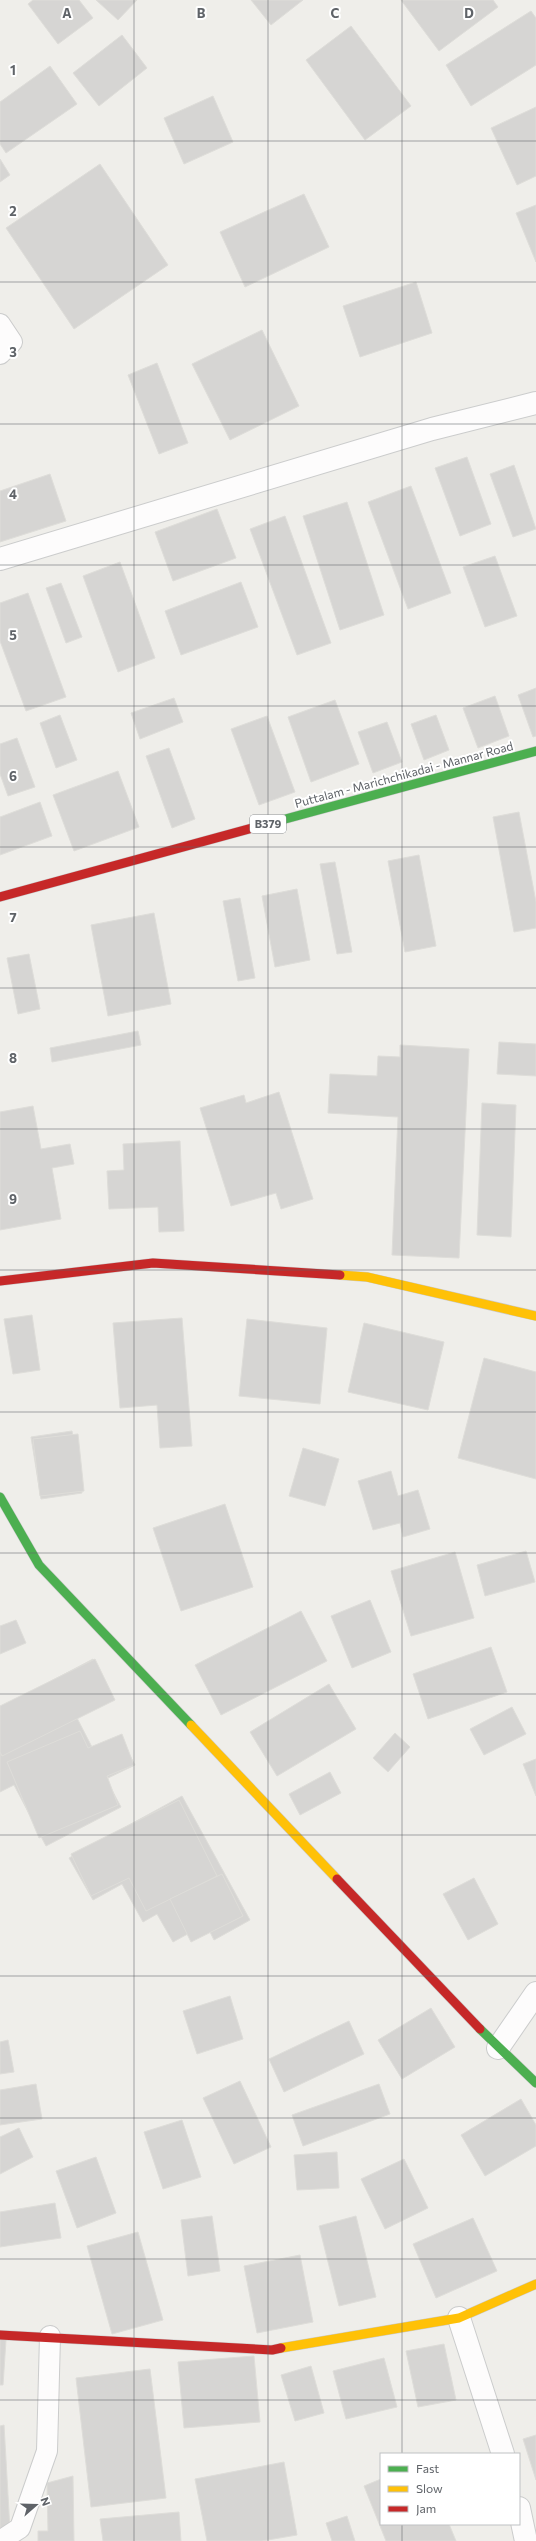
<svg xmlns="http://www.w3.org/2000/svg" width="536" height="2541" font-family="Commissioner,sans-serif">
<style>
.building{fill:#d6d5d3;stroke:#deddd9}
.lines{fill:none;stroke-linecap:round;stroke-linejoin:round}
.lane-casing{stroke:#cbcccc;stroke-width:22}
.street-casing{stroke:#cbcccc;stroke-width:24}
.fast-casing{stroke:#cacacb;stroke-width:10}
.slow-casing{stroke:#cacacb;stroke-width:10}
.jam-casing{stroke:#cacacb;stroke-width:10}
.lane{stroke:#fdfcfc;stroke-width:20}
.street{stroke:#fdfcfc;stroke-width:22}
.fast{stroke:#4caf50;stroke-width:9}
.slow{stroke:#ffc107;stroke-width:9}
.jam{stroke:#c62828;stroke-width:9}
.grid{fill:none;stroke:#5f6368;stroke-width:1;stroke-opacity:0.55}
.labels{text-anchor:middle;stroke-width:4;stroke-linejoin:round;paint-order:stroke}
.shield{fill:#fff;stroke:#8f9295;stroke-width:1}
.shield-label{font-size:11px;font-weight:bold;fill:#5f6368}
.street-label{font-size:12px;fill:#5f6368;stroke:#fff}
.grid-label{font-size:13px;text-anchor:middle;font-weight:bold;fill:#5f6368;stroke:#fff;stroke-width:4;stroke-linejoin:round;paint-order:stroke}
</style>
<rect width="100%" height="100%" fill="#efeeea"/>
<g class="building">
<path d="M 33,0 L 79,0 L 93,18 L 58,44 L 28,4 Z"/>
<path d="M 96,0 L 137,0 L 118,20 Z"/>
<path d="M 251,0 L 303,0 L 271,25 Z"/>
<path d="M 401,0 L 493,0 L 498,7 L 439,51 Z"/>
<path d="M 531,11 L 536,18 L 536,65 L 471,106 L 446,65 Z"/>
<path d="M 351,26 L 411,106 L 365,140 L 306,60 Z"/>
<path d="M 122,35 L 147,68 L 99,106 L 73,73 Z"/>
<path d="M 50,66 L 77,104 L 6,153 L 0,144 L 0,102 Z"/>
<path d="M 213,96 L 233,142 L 184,164 L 164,118 Z"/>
<path d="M 536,107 L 536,176 L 517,185 L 491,128 Z"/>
<path d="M 0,159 L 10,175 L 0,182 Z"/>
<path d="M 100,164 L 168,265 L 74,329 L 6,228 Z"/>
<path d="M 304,194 L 329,247 L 245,287 L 220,232 Z"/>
<path d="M 536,205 L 536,262 L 516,213 Z"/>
<path d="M 416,282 L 432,333 L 360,357 L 343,306 Z"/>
<path d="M 262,330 L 299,406 L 230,440 L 192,364 Z"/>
<path d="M 157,363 L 188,443 L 159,454 L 128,375 Z"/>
<path d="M 467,457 L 491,524 L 460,536 L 435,468 Z"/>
<path d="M 514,465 L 536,529 L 513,537 L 490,474 Z"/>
<path d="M 50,474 L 66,521 L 0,542 L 0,491 Z"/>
<path d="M 411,486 L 451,593 L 408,609 L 368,502 Z"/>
<path d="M 347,502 L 384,615 L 340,630 L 303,516 Z"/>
<path d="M 217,509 L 236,558 L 173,581 L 155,532 Z"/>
<path d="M 285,516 L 331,643 L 297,655 L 250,529 Z"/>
<path d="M 495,556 L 517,616 L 485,627 L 463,567 Z"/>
<path d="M 120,562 L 155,658 L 118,672 L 83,576 Z"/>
<path d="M 241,582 L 258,627 L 181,655 L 165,611 Z"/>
<path d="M 61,583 L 82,637 L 66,643 L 46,588 Z"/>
<path d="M 28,593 L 66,697 L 26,711 L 0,641 L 0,603 Z"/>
<path d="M 536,688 L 536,736 L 533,737 L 518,695 Z"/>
<path d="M 495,696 L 509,736 L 478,748 L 463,708 Z"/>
<path d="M 174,698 L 183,722 L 140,739 L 131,713 Z"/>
<path d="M 335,700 L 359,764 L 311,782 L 288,717 Z"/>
<path d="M 60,715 L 77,760 L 56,768 L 40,723 Z"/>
<path d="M 436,715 L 449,750 L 424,760 L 411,724 Z"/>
<path d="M 267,716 L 295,792 L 259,805 L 231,729 Z"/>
<path d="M 387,722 L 402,762 L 373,773 L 358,732 Z"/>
<path d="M 17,738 L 35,787 L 8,796 L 0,774 L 0,744 Z"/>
<path d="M 169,748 L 195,819 L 172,828 L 146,756 Z"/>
<path d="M 118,771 L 139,827 L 74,851 L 53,795 Z"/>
<path d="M 40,802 L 52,836 L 0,855 L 0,817 Z"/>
<path d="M 519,812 L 536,902 L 536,928 L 514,932 L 493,817 Z"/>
<path d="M 419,855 L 436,946 L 405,952 L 388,861 Z"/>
<path d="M 335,862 L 352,952 L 337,954 L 320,864 Z"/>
<path d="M 297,889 L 310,960 L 275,967 L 262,896 Z"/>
<path d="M 240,898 L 255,978 L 238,981 L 223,901 Z"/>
<path d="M 154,913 L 171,1004 L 108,1016 L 91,925 Z"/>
<path d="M 29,954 L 40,1009 L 18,1014 L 7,958 Z"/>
<path d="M 138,1031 L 141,1045 L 52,1062 L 50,1048 Z"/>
<path d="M 499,1042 L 536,1044 L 536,1076 L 497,1074 Z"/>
<path d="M 400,1045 L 469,1049 L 459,1258 L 392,1255 L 398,1117 L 328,1113 L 330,1074 L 377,1076 L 378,1056 L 400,1057 Z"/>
<path d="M 279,1092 L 313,1199 L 281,1209 L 276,1193 L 231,1206 L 200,1108 L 244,1095 L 246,1103 Z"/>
<path d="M 482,1103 L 516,1105 L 511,1237 L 477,1235 Z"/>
<path d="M 33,1106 L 41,1149 L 70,1144 L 74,1164 L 52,1168 L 61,1219 L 0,1230 L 0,1112 Z"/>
<path d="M 180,1141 L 184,1231 L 159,1232 L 158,1207 L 109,1209 L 107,1171 L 124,1170 L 123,1144 Z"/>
<path d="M 32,1315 L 40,1370 L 13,1374 L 4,1319 Z"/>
<path d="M 182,1318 L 192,1446 L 160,1448 L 157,1405 L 120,1408 L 113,1323 Z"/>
<path d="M 247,1319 L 327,1328 L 320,1404 L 239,1396 Z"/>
<path d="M 364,1323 L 444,1342 L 428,1410 L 348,1392 Z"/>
<path d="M 484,1358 L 536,1372 L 536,1479 L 458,1458 Z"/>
<path d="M 72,1431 L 82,1493 L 41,1499 L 31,1437 Z"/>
<path d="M 78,1434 L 84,1491 L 40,1496 L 33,1439 Z"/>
<path d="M 303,1448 L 339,1459 L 325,1506 L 289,1496 Z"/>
<path d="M 391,1471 L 398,1496 L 418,1490 L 430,1529 L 403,1537 L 400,1523 L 373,1530 L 358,1481 Z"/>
<path d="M 225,1504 L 253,1587 L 181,1611 L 153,1528 Z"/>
<path d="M 526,1551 L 535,1582 L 485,1596 L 477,1565 Z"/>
<path d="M 455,1552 L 474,1618 L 411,1636 L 391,1571 Z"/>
<path d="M 370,1600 L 391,1652 L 352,1668 L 331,1616 Z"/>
<path d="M 301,1611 L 327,1661 L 221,1715 L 195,1665 Z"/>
<path d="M 16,1620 L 26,1643 L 0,1654 L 0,1626 Z"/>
<path d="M 491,1647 L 507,1692 L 428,1719 L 413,1674 Z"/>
<path d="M 93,1659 L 113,1699 L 77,1718 L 93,1749 L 119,1736 L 135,1765 L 106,1779 L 121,1807 L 46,1846 L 14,1785 L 0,1792 L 0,1708 Z"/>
<path d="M 95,1659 L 115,1700 L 2,1756 L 0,1752 L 0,1706 Z"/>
<path d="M 329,1684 L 356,1729 L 277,1776 L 250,1732 Z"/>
<path d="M 512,1707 L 526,1734 L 484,1755 L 470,1729 Z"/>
<path d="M 80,1731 L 88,1748 L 122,1734 L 134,1765 L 107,1776 L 118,1805 L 39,1838 L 7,1762 Z"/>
<path d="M 395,1733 L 410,1747 L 388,1772 L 373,1758 Z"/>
<path d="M 536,1759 L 536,1796 L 523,1764 Z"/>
<path d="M 330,1772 L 341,1793 L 300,1815 L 289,1794 Z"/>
<path d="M 182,1796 L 250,1920 L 214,1940 L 206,1924 L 173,1942 L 157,1914 L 143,1922 L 122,1884 L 93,1900 L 69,1858 Z"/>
<path d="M 179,1800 L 217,1876 L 146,1911 L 129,1878 L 91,1896 L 71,1854 Z"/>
<path d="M 222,1874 L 243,1916 L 191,1942 L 170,1899 Z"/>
<path d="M 474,1878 L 498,1924 L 468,1940 L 443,1894 Z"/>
<path d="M 230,1996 L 243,2039 L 197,2054 L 183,2011 Z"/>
<path d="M 431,2008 L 455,2047 L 402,2079 L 378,2040 Z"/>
<path d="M 349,2021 L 364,2054 L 284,2092 L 269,2059 Z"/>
<path d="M 8,2040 L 14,2072 L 0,2074 L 0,2042 Z"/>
<path d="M 240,2081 L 271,2147 L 234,2164 L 203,2098 Z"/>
<path d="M 36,2084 L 42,2119 L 0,2125 L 0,2090 Z"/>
<path d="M 379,2084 L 390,2114 L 303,2146 L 292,2115 Z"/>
<path d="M 521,2099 L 536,2125 L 536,2146 L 485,2176 L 461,2135 Z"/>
<path d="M 182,2120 L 201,2177 L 163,2189 L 144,2132 Z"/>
<path d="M 19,2128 L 33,2157 L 0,2174 L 0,2137 Z"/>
<path d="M 337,2152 L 339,2188 L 297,2190 L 294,2155 Z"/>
<path d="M 96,2157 L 116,2213 L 77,2228 L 56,2171 Z"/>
<path d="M 404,2159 L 428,2208 L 385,2229 L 361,2179 Z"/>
<path d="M 55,2203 L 61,2238 L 0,2247 L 0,2212 Z"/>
<path d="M 212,2216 L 220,2271 L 188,2276 L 181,2220 Z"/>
<path d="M 356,2216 L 376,2297 L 339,2306 L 319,2226 Z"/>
<path d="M 473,2218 L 497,2271 L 436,2298 L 413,2244 Z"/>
<path d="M 138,2232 L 163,2320 L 112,2334 L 87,2246 Z"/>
<path d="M 300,2255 L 313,2322 L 257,2333 L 244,2266 Z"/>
<path d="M 0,2339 L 6,2340 L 3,2385 L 0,2385 Z"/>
<path d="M 444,2344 L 456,2400 L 418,2407 L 406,2351 Z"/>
<path d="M 254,2356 L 260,2422 L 184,2428 L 178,2362 Z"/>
<path d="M 384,2358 L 397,2407 L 346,2419 L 333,2371 Z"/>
<path d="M 311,2366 L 324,2413 L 295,2421 L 281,2375 Z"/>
<path d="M 150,2369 L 166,2498 L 91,2507 L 76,2378 Z"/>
<path d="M 4,2425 L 10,2530 L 0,2533 L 0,2426 Z"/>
<path d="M 536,2435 L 536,2480 L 523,2439 Z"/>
<path d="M 284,2462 L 297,2535 L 262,2541 L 207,2541 L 195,2479 Z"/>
<path d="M 73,2476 L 74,2541 L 38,2541 L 38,2531 L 48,2531 L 47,2483 Z"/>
<path d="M 381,2479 L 381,2524 L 449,2524 L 456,2541 L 386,2541 L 364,2486 Z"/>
<path d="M 179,2512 L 181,2541 L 103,2541 L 100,2519 Z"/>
<path d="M 347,2516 L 355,2541 L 332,2541 L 326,2523 Z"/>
</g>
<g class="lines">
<g class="lane-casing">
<g id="lane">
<path d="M 0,324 L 12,342 L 0,354"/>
<path d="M 0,2541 L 20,2528 L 47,2451 L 50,2336"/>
</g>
</g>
<g class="street-casing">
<g id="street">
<path d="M 0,559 L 432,429 L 536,403"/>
<path d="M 498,2048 L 536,1993"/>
<path d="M 459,2318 L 503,2454"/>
<path d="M 519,2508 L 526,2541"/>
</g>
</g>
<g class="fast-casing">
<g id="fast">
<path d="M 278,821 L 536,751"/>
<path d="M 0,1497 L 39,1565 L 191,1725"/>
<path d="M 480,2029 L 536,2083"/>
</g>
</g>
<g class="slow-casing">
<g id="slow">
<path d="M 340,1275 L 367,1277 L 536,1316"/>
<path d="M 191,1725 L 337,1879"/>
<path d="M 281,2348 L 459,2318 L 536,2284"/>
</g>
</g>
<g class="jam-casing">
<g id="jam">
<path d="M 0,897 L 278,821"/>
<path d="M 0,1281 L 153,1263 L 340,1275"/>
<path d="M 337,1879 L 480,2029"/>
<path d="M 0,2335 L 272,2350 L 281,2348"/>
</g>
</g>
<use href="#lane" class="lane"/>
<use href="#street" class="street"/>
<use href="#fast" class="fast"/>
<use href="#slow" class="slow"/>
<use href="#jam" class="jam"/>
</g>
<path class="grid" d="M 134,0 L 134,2541M 268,0 L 268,2541M 402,0 L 402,2454M 0,141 L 536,141M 0,282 L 536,282M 0,424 L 536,424M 0,565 L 536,565M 0,706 L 536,706M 0,847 L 536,847M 0,988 L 536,988M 0,1129 L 536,1129M 0,1270 L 536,1270M 0,1412 L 536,1412M 0,1553 L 536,1553M 0,1694 L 536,1694M 0,1835 L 536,1835M 0,1976 L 536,1976M 0,2118 L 536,2118M 0,2259 L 536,2259M 0,2400 L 536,2400M 402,2524 L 402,2541"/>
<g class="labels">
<rect class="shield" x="250" y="815" width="36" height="18" rx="3"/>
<g class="shield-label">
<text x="268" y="828">B379</text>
</g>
<g class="street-label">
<text transform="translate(404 775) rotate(-15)" y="4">Puttalam - Marichchikadai - Mannar Road</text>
</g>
</g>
<g class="grid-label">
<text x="67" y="18">A</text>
<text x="201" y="18">B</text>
<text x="335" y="18">C</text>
<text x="469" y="18">D</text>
<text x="13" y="75">1</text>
<text x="13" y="216">2</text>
<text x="13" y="357">3</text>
<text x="13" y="499">4</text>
<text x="13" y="640">5</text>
<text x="13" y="781">6</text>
<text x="13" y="922">7</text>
<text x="13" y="1063">8</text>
<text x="13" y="1204">9</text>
</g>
<rect x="380" y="2453" width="140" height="72" fill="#ffffff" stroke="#bfc1c3"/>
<rect x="388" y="2466" width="20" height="6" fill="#4caf50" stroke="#bfc1c3"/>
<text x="416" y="2473" font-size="12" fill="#5f6368">Fast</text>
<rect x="388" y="2486" width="20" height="6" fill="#ffc107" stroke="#bfc1c3"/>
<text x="416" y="2493" font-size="12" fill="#5f6368">Slow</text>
<rect x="388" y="2506" width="20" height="6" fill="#c62828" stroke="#bfc1c3"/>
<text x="416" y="2513" font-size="12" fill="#5f6368">Jam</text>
<g transform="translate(36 2505) rotate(70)" stroke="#ffffff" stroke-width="3" paint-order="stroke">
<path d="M0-3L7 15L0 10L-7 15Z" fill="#5f6368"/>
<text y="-6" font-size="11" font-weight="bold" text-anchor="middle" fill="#5f6368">N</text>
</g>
</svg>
